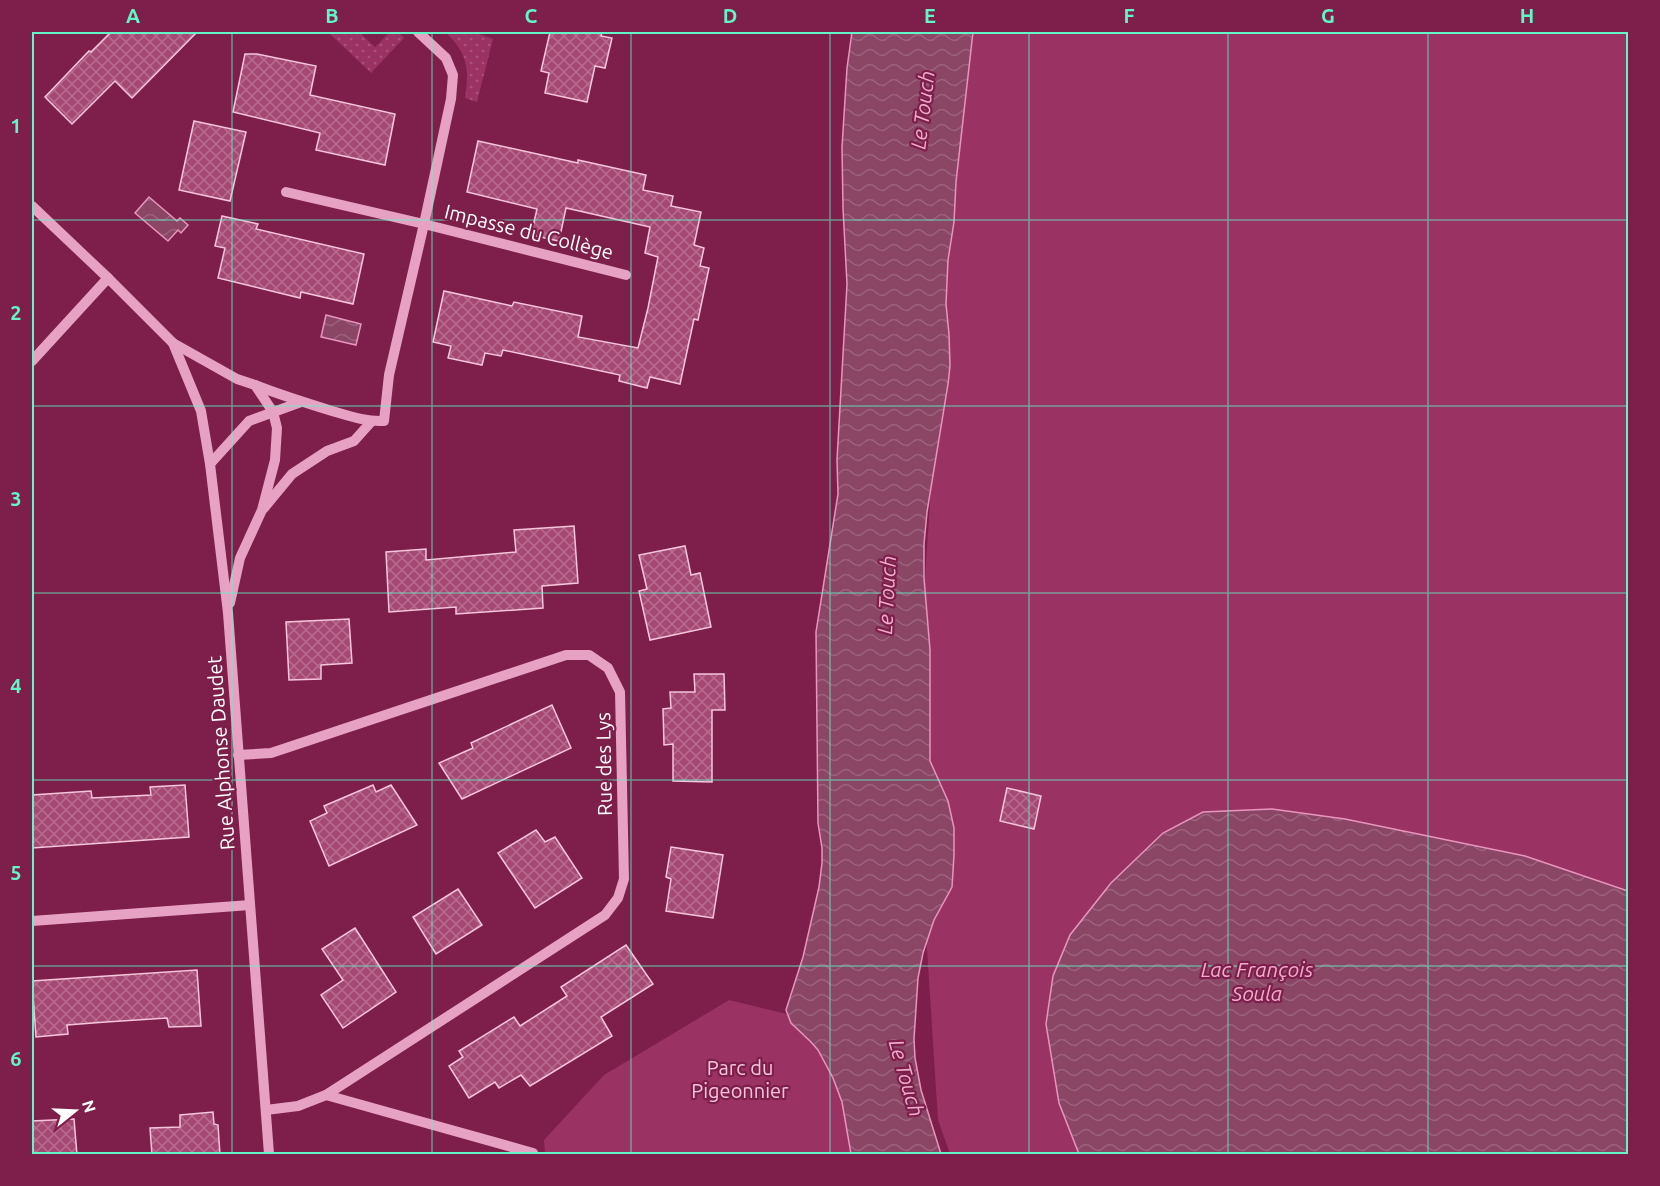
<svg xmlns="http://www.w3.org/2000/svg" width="1660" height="1186" font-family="Ubuntu,sans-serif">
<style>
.grass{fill:url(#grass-dots)}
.green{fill:#9b3264}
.water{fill:url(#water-waves);stroke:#e895be;stroke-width:1.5}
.building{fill:url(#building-cross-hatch);stroke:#f5c5dc;stroke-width:1.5}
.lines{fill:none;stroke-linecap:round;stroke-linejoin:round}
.minor{stroke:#e7a2c3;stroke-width:10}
.grid{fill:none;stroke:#62f5c7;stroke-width:1.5;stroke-opacity:0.55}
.labels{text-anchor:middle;stroke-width:4.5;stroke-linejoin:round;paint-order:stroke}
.street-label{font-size:20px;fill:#fff;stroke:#7d1f4a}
.park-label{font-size:20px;fill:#f5c5dc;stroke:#7d1f4a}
.water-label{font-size:21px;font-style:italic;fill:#efadcd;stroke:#7d1f4a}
.neatline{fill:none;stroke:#62f5c7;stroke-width:2}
.grid-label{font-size:20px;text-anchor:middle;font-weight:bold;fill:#62f5c7}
</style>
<defs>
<pattern id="grass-dots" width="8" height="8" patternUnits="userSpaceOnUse" patternTransform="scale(1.5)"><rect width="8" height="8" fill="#9b3264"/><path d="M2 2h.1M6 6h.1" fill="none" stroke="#aa517b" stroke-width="1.8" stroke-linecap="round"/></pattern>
<pattern id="water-waves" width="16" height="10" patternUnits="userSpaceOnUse" patternTransform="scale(1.5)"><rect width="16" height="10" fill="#8b4666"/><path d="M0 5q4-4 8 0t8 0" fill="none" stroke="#9c627d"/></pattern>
<pattern id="building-cross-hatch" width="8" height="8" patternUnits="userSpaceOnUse" patternTransform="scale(1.5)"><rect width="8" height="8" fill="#a64874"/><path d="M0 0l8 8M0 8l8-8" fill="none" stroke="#b86d90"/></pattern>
</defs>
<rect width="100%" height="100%" fill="#7d1f4a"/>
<g class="grass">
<path d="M 328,32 L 359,32 L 375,47 L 390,32 L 398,32 L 404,38 L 371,73 Z"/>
<path d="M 445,32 L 474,32 L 493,39 L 477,102 L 465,98 C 470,69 467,52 445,32 Z"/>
</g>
<g class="green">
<path d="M 961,32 L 1628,32 L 1628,1154 L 950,1154 L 938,1120 L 914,746 Z"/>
<path d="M 729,1000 L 828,1024 L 861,1154 L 545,1154 L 544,1140 L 604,1075 Z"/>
</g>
<g class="water">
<path d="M 852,32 L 973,32 L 956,182 L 954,222 L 948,260 L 946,304 L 949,334 L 950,366 L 948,384 L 927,512 L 924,544 L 924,578 L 930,650 L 930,761 L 948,801 L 954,828 L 954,855 L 952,887 L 934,920 L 923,953 L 918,978 L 914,1039 L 915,1058 L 921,1090 L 941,1154 L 851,1154 L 842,1102 L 833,1078 L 818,1050 L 810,1041 L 791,1023 L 786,1010 L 803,957 L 819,887 L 822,863 L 822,848 L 818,823 L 816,632 L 838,494 L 837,460 L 847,284 L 843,208 L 842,147 L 847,68 Z"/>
<path d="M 149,197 L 177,221 L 180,218 L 188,225 L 181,233 L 178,230 L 168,241 L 135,213 Z"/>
<path d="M 326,315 L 361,324 L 356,345 L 321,337 Z"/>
<path d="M 1272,809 L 1345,819 L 1525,856 L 1628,891 L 1628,1154 L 1079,1154 L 1059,1103 L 1046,1024 L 1053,976 L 1070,935 L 1111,883 L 1163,833 L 1203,812 Z"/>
</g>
<g class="building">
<path d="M 111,32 L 197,32 L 132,98 L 115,81 L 72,124 L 45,97 L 89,51 L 91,52 Z"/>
<path d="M 550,32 L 602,32 L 601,36 L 612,38 L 605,68 L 595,66 L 587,102 L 545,93 L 549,73 L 541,71 Z"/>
<path d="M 245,54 L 257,54 L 316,66 L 310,95 L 395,114 L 385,165 L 316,150 L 320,133 L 233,112 Z"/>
<path d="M 194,121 L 246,132 L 230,201 L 179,190 Z"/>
<path d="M 478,141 L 578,163 L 578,160 L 646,175 L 643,190 L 673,196 L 671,206 L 701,212 L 694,245 L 704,248 L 700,266 L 709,268 L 698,320 L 694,319 L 680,384 L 650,377 L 647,388 L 619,381 L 620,375 L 503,350 L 501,356 L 485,353 L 482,365 L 448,358 L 451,346 L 433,342 L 444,291 L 512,306 L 514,302 L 582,316 L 578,337 L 638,348 L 648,308 L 658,257 L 645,253 L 650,227 L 566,208 L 559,241 L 531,235 L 537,209 L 467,192 Z"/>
<path d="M 222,216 L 258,224 L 256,229 L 364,254 L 353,304 L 301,292 L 300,298 L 218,278 L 225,248 L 215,246 Z"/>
<path d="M 574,526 L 578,583 L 542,586 L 543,608 L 456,614 L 456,607 L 389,612 L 386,552 L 426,549 L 426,560 L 516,552 L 514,530 Z"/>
<path d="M 685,546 L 691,575 L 700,573 L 711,627 L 650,640 L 639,591 L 647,589 L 639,555 Z"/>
<path d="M 349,619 L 352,663 L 321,665 L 321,679 L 289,680 L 286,622 Z"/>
<path d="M 694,674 L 724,674 L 725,710 L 712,710 L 712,782 L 673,781 L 673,744 L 664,745 L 663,709 L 671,708 L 670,692 L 695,692 Z"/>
<path d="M 552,705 L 571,748 L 462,799 L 439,763 L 473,748 L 471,743 Z"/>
<path d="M 185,785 L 189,837 L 32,848 L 32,795 L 91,791 L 92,798 L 151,795 L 150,787 Z"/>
<path d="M 373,785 L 376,792 L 391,785 L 417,825 L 329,866 L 310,821 L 327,813 L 324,806 Z"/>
<path d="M 1007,788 L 1041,796 L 1034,829 L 1000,821 Z"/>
<path d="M 536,830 L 545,842 L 555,837 L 582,878 L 535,908 L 498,853 Z"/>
<path d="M 671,847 L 723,855 L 713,918 L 666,911 L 671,879 L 666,877 Z"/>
<path d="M 458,889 L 482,925 L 436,954 L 413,917 Z"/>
<path d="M 355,928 L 396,992 L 343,1028 L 321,995 L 343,980 L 322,949 Z"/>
<path d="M 626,945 L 653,984 L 601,1017 L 612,1036 L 530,1086 L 521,1075 L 499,1088 L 495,1082 L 469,1098 L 449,1066 L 463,1057 L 459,1051 L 514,1017 L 520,1026 L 567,996 L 561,987 Z"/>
<path d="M 197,970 L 201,1026 L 169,1027 L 167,1018 L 106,1022 L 67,1025 L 68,1034 L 36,1037 L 32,981 Z"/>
<path d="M 213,1112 L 214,1124 L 218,1125 L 220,1155 L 152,1155 L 150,1128 L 180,1127 L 180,1115 Z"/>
<path d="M 74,1119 L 77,1155 L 32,1155 L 32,1121 Z"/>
</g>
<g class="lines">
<g class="minor">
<path d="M 286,192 L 424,224 L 626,275"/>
<path d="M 32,206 L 108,278 L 173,343 L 237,379 L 255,385 L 273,412 L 277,428 L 275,460 L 262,510 L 240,558 L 230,603"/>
<path d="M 173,343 L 201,411 L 210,464 L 228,613 L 269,1154"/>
<path d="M 32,361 L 108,278"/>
<path d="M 255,385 C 280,395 306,403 332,411 C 349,416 366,422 384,421 L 389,375 L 424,224 L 451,99 L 453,75 L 446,58 L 418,32"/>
<path d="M 210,464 L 249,421 L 301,402"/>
<path d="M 264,508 L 292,474 L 327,451 L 354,441 L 371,422"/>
<path d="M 238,755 L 271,753 L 566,655 L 589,655 L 608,668 L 620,692 L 624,879 L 618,898 L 605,915 L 326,1095 L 298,1106 L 266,1110"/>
<path d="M 32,921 L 250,905"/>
<path d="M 326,1095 L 533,1153"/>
</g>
</g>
<path class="grid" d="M 232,32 L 232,1154M 432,32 L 432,1154M 631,32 L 631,1154M 830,32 L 830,1154M 1029,32 L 1029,1154M 1228,32 L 1228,1154M 1428,32 L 1428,1154M 32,220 L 1628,220M 32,406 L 1628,406M 32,593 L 1628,593M 32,780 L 1628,780M 32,966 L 1628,966"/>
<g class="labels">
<g class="street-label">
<text transform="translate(529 232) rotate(14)" y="7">Impasse du Collège</text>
<text transform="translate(221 753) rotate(-94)" y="7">Rue Alphonse Daudet</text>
<text transform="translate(604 764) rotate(-91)" y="7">Rue des Lys</text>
</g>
<g class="park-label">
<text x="740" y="1075">Parc du<tspan x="740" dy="23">Pigeonnier</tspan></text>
</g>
<g class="water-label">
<text transform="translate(923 110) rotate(-83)" y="7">Le Touch</text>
<text transform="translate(887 595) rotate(-87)" y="7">Le Touch</text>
<text x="1257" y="977">Lac François<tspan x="1257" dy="24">Soula</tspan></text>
<text transform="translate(906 1078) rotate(74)" y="7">Le Touch</text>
</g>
</g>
<rect width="1660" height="1186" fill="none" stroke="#7d1f4a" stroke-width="66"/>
<g transform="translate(75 1111) rotate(72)" stroke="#7d1f4a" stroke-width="4.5" paint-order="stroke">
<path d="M0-4.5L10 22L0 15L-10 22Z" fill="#ffffff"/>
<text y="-9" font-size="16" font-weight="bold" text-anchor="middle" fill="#ffffff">N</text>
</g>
<rect x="33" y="33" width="1594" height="1120" class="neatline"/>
<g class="grid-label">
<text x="133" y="23">A</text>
<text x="332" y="23">B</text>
<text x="531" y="23">C</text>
<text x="730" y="23">D</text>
<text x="930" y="23">E</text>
<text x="1129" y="23">F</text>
<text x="1328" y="23">G</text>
<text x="1527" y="23">H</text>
<text x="16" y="133">1</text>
<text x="16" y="320">2</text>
<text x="16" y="506">3</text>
<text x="16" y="693">4</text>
<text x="16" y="880">5</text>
<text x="16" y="1066">6</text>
</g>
</svg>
